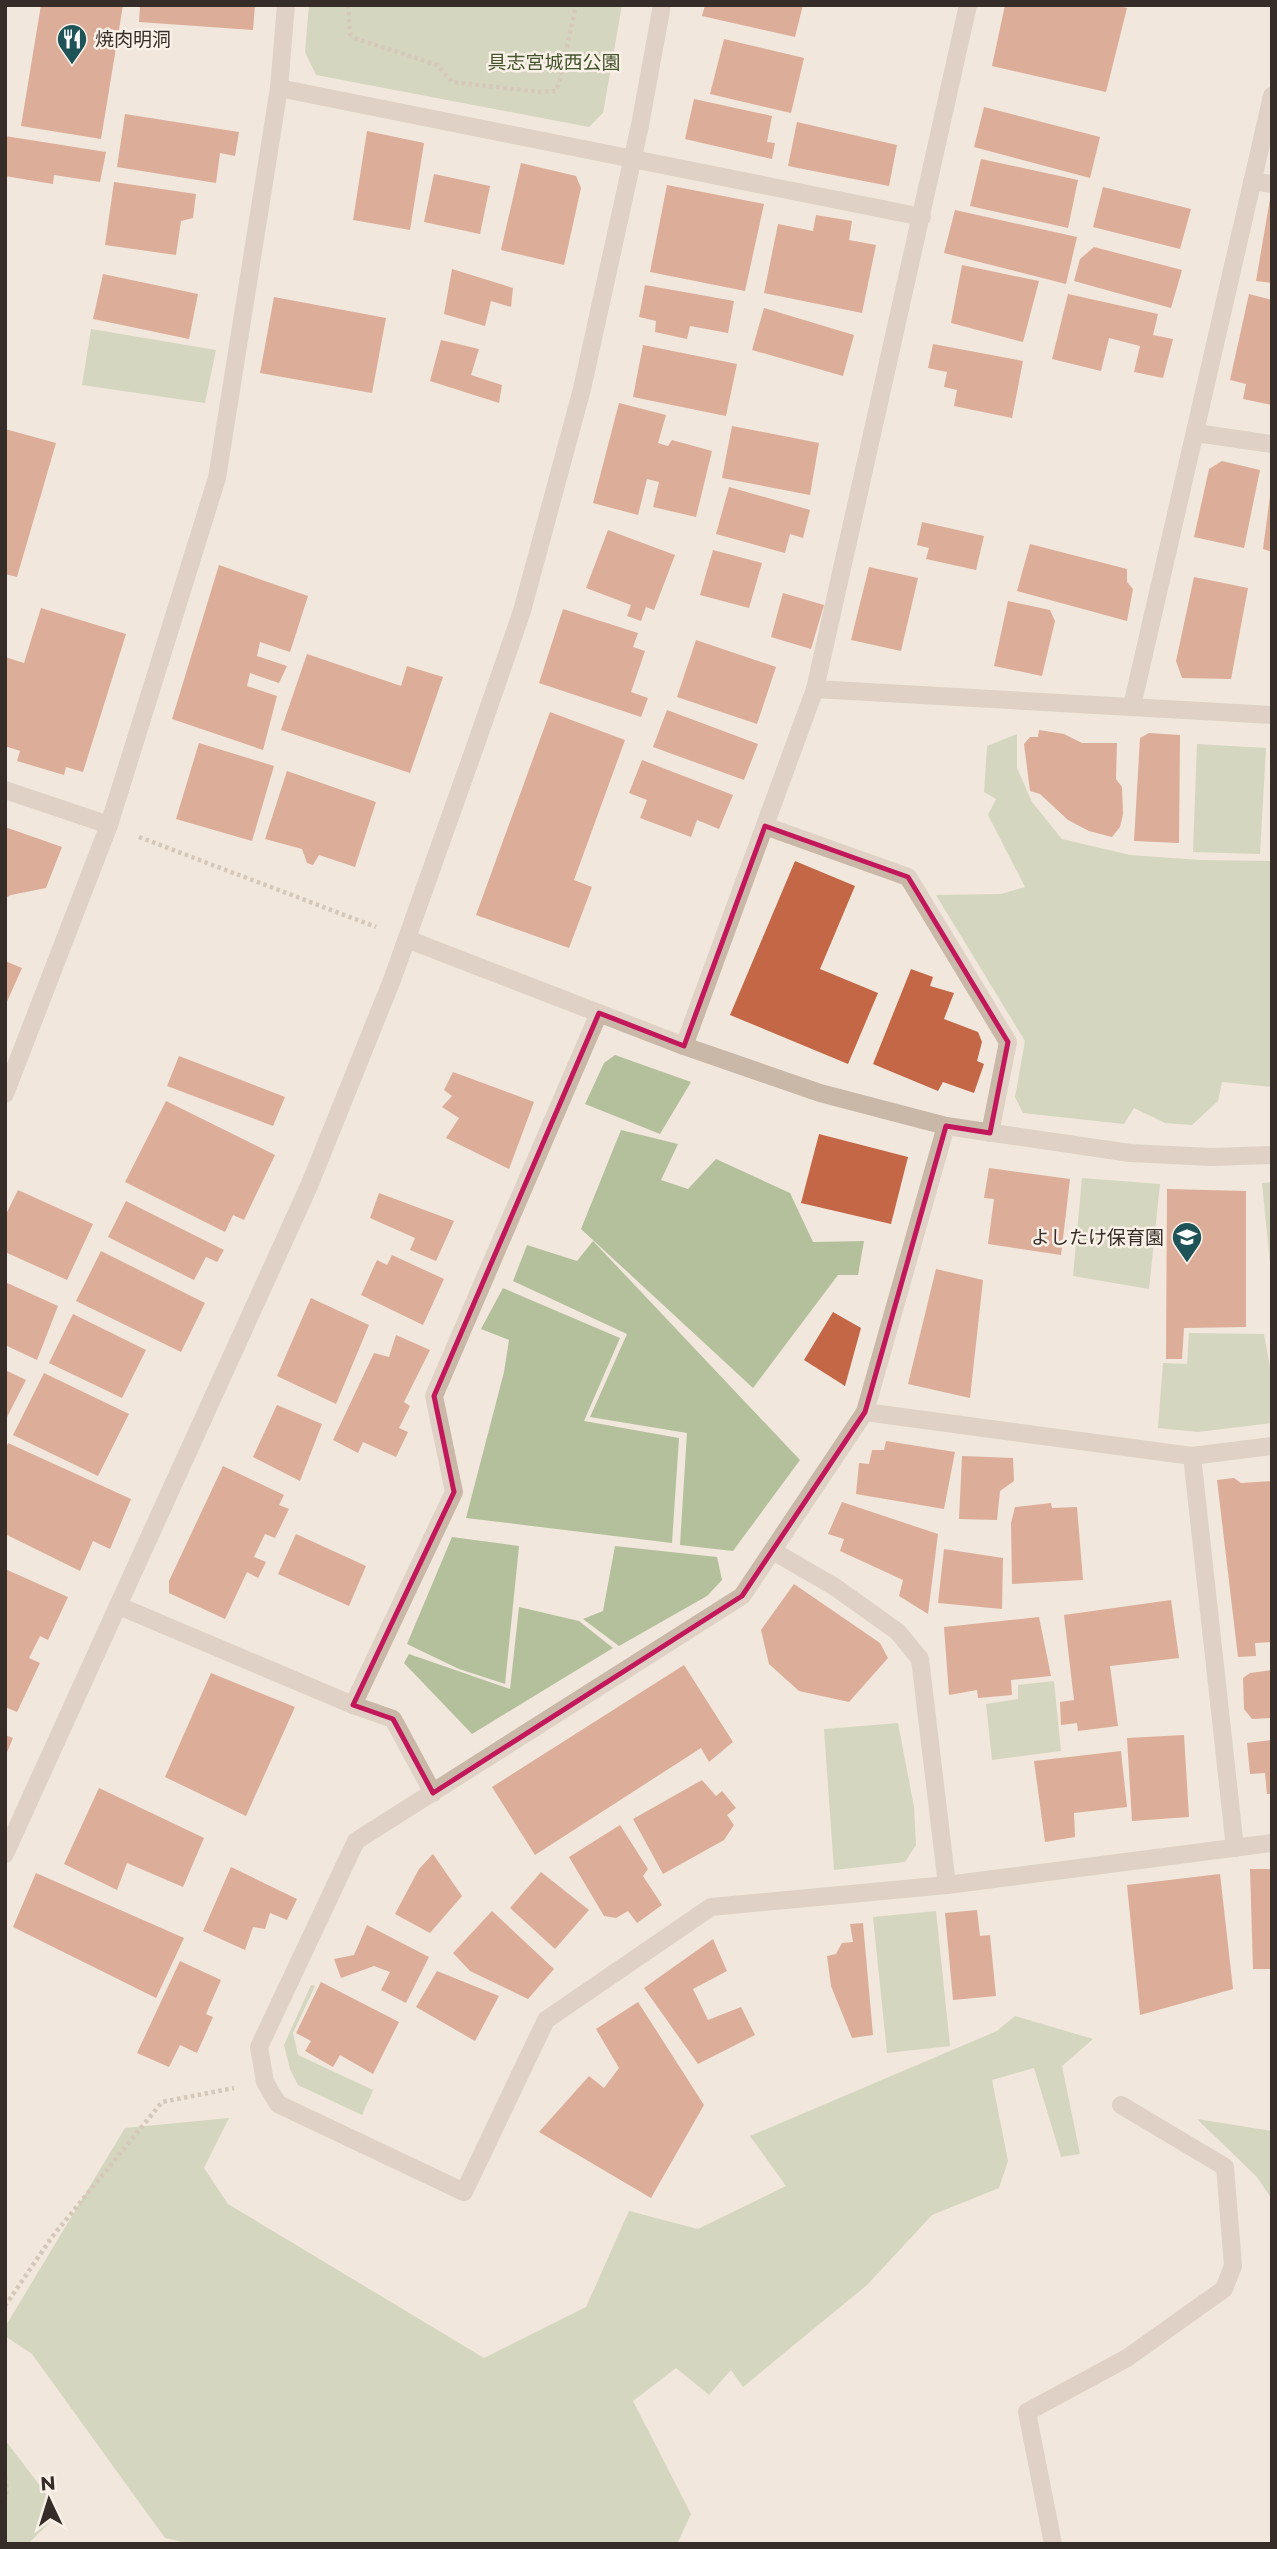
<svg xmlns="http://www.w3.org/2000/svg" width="1277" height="2549" font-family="Montserrat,'Noto Sans JP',sans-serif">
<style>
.green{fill:#b4c09c}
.building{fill:#c46747}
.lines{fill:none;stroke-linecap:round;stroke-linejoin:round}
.path{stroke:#b5a192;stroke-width:4.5;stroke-dasharray:3.5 3.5;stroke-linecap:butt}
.service{stroke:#c9b7a8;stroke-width:18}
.minor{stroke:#c9b7a8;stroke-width:18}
.tertiary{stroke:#c9b7a8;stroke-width:18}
.marked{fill:none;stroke:#c2185b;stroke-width:5;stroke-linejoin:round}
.labels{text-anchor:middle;stroke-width:5;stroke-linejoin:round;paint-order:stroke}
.poi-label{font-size:19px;fill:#362d28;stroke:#f9f1e8;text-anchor:start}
.park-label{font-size:19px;fill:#45542c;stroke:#f9f1e8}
</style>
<rect width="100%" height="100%" fill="#f1e7dc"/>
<g class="green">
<path d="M 309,5 L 622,5 L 603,113 L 589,127 L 316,75 L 305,52 Z"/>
<path d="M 91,329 L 216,350 L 205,403 L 82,385 Z"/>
<path d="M 1017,734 L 1017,768 L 1032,802 L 1062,839 L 1130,855 L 1200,860 L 1272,861 L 1272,1087 L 1222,1082 L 1218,1101 L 1192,1125 L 1165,1123 L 1134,1108 L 1124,1124 L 1023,1113 L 1015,1097 L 1025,1041 L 936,895 L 1001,894 L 1025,887 L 988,815 L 996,799 L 984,792 L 987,746 Z"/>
<path d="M 1197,744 L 1266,748 L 1260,854 L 1193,852 Z"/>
<path d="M 615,1055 L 691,1082 L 660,1134 L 585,1104 L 604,1063 Z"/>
<path d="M 621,1130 L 678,1144 L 661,1180 L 688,1189 L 716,1159 L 790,1193 L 813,1242 L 864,1241 L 858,1275 L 838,1275 L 753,1388 L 581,1229 Z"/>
<path d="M 1082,1178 L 1160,1184 L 1149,1289 L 1073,1276 Z"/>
<path d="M 1272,1182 L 1272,1283 L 1262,1183 Z"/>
<path d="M 593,1241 L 800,1460 L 733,1551 L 680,1545 L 687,1433 L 590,1417 L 627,1334 L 513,1281 L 527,1245 L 577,1261 Z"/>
<path d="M 503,1288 L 620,1338 L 584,1421 L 679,1438 L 672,1543 L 466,1518 L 504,1372 L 509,1340 L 481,1329 Z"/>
<path d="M 1189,1333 L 1264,1334 L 1272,1377 L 1272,1423 L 1198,1432 L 1158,1428 L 1163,1363 L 1187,1364 Z"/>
<path d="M 452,1537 L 519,1546 L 505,1684 L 459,1669 L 407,1644 Z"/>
<path d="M 615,1546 L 717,1557 L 722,1580 L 707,1596 L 619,1646 L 583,1619 L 603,1611 Z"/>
<path d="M 519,1607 L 579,1621 L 613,1648 L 472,1734 L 404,1663 L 409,1654 L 510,1689 Z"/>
<path d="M 1054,1681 L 1061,1751 L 992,1760 L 986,1704 L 1018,1699 L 1018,1685 Z"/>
<path d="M 898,1723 L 914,1807 L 916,1845 L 905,1862 L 834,1870 L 824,1729 Z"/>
<path d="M 936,1911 L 950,2046 L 887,2053 L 873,1917 Z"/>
<path d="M 311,1985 L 315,1986 L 293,2033 L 298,2055 L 373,2090 L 362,2115 L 298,2085 L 290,2069 L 284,2045 Z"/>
<path d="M 1015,2016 L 1093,2039 L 1062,2066 L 1080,2154 L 1061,2157 L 1034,2068 L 992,2080 L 1008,2161 L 999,2188 L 932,2215 L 867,2285 L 743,2387 L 731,2370 L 709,2395 L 676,2368 L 633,2401 L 691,2514 L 677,2544 L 191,2544 L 165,2538 L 32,2354 L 5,2336 L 5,2327 L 125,2128 L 229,2118 L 204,2168 L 228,2204 L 484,2358 L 586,2307 L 629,2211 L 698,2229 L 786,2186 L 750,2136 L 997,2031 Z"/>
<path d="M 1197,2119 L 1272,2131 L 1272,2199 L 1256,2176 Z"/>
<path d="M 5,2440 L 60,2512 L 28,2544 L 5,2544 Z"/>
</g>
<g class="building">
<path d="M 41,5 L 123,5 L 101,139 L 21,126 Z"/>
<path d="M 140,5 L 255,5 L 253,30 L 139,22 Z"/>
<path d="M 705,5 L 803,5 L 795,37 L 702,16 Z"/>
<path d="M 1005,5 L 1114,5 L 1127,8 L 1106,92 L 992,66 Z"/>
<path d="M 724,39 L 804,58 L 791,113 L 710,94 Z"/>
<path d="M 694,99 L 772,116 L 767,142 L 775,143 L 772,159 L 685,139 Z"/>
<path d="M 984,107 L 1100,137 L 1090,178 L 974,147 Z"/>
<path d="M 125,114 L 239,132 L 235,156 L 220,153 L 216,183 L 117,167 Z"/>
<path d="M 797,122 L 897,145 L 889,186 L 788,166 Z"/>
<path d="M 367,131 L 424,143 L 410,230 L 353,220 Z"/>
<path d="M 5,136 L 106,152 L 100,182 L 54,175 L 53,184 L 5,176 Z"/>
<path d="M 981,159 L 1078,180 L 1068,228 L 970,206 Z"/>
<path d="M 521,163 L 576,176 L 581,188 L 564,265 L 501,250 Z"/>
<path d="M 434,174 L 490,186 L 480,234 L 424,222 Z"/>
<path d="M 114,182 L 196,194 L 193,218 L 181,221 L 176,255 L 105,245 Z"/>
<path d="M 667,185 L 764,204 L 745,291 L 650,272 Z"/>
<path d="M 1103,187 L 1191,209 L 1180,249 L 1093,227 Z"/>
<path d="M 1270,199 L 1272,200 L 1272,283 L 1256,281 Z"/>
<path d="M 955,210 L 1077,237 L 1066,284 L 944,253 Z"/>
<path d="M 816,215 L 852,221 L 849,240 L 876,245 L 862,313 L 764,293 L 778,224 L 813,231 Z"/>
<path d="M 1094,247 L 1182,270 L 1171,308 L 1074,281 L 1080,259 Z"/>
<path d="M 962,265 L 1039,281 L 1023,342 L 951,323 Z"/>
<path d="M 452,269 L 513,288 L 511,307 L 491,301 L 485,326 L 444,314 Z"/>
<path d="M 103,274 L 198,294 L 189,339 L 93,319 Z"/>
<path d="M 645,285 L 734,301 L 728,333 L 690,326 L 687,339 L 655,332 L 656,321 L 639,317 Z"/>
<path d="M 1068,294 L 1158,314 L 1153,335 L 1173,339 L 1163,378 L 1134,372 L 1140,346 L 1109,338 L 1101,371 L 1052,359 Z"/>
<path d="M 1249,294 L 1272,300 L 1272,405 L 1243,399 L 1246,384 L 1230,380 Z"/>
<path d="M 274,297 L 386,318 L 372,393 L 260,373 Z"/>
<path d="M 764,308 L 854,335 L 843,376 L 752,350 Z"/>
<path d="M 441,340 L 479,349 L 471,375 L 502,385 L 499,403 L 430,381 Z"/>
<path d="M 933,344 L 1023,361 L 1012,418 L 954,406 L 957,390 L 944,387 L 947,372 L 928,368 Z"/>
<path d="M 643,345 L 737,364 L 726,416 L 633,397 Z"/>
<path d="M 619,403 L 666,415 L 658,443 L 668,446 L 672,440 L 712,451 L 696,517 L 653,507 L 659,482 L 647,479 L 638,515 L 593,503 Z"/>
<path d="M 732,426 L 819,443 L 810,495 L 722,478 Z"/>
<path d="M 5,429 L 56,443 L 17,577 L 5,574 Z"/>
<path d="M 1222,461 L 1260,470 L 1244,548 L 1194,537 L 1209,469 Z"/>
<path d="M 729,487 L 810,510 L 803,538 L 790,534 L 785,553 L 716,534 Z"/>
<path d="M 1270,496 L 1272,496 L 1272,552 L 1263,549 Z"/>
<path d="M 922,522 L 984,536 L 976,570 L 926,559 L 929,548 L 917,545 Z"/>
<path d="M 608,530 L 675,555 L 654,610 L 646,607 L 641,621 L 627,616 L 631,605 L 586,588 Z"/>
<path d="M 1030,544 L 1127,569 L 1127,582 L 1133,589 L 1127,621 L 1017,591 Z"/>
<path d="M 713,550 L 762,563 L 749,608 L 700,595 Z"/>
<path d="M 219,565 L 308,596 L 290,652 L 260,642 L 257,656 L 287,666 L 279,683 L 250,673 L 247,686 L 277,696 L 263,750 L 172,719 Z"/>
<path d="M 869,567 L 918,578 L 901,651 L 851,640 Z"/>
<path d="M 1194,577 L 1248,588 L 1231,679 L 1182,678 L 1176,661 Z"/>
<path d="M 783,593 L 824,605 L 811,649 L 771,637 Z"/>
<path d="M 1008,601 L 1050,610 L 1055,621 L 1042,676 L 994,666 Z"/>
<path d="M 41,608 L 126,634 L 83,772 L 66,767 L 64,775 L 17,761 L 20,751 L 5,746 L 5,657 L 24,663 Z"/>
<path d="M 563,609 L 638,633 L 633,647 L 645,651 L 631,692 L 648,698 L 641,717 L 539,683 Z"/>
<path d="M 696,640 L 776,667 L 757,724 L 677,697 Z"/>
<path d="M 307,654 L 401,686 L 407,666 L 443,677 L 410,773 L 281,730 Z"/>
<path d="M 667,710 L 758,744 L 744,780 L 653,747 Z"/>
<path d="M 550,712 L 625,740 L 574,880 L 592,887 L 569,948 L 476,915 Z"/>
<path d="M 1039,730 L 1064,734 L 1082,743 L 1117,743 L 1116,779 L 1122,787 L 1123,814 L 1120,827 L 1112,837 L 1089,831 L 1068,820 L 1040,794 L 1030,791 L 1024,744 L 1030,737 L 1038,737 Z"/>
<path d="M 1149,733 L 1180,735 L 1179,843 L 1134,841 L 1140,738 Z"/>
<path d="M 199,743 L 274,766 L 252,841 L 176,819 Z"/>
<path d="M 642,760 L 733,795 L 719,829 L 697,820 L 691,837 L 640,818 L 647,800 L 629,793 Z"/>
<path d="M 287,771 L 376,802 L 355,867 L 319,855 L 313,865 L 307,863 L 302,849 L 265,839 Z"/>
<path d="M 5,827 L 62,847 L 46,888 L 11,895 L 5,898 Z"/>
<path d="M 795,861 L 855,886 L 820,969 L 878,993 L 848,1064 L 730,1015 Z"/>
<path d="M 5,961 L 22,968 L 5,1006 Z"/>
<path d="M 911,969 L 933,977 L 930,986 L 954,993 L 944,1019 L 978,1032 L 982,1042 L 977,1061 L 984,1064 L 974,1093 L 943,1082 L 938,1091 L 873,1064 Z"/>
<path d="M 179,1056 L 285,1097 L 273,1126 L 167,1086 Z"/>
<path d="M 453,1072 L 534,1102 L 509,1169 L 446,1138 L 459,1118 L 442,1107 L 452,1096 L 444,1090 Z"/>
<path d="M 166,1101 L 275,1155 L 244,1220 L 233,1215 L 225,1232 L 125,1182 Z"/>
<path d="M 819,1134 L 908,1157 L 891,1224 L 801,1203 Z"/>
<path d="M 989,1168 L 1070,1179 L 1061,1255 L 988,1244 L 994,1199 L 984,1198 Z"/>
<path d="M 1167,1189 L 1246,1191 L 1246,1327 L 1184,1328 L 1182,1359 L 1166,1359 Z"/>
<path d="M 18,1190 L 93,1224 L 67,1280 L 5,1252 L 5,1216 Z"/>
<path d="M 379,1193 L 454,1221 L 436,1261 L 410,1250 L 415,1238 L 370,1218 Z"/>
<path d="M 126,1201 L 224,1250 L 217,1262 L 206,1257 L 194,1280 L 108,1237 Z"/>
<path d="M 101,1251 L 205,1303 L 181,1352 L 76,1301 Z"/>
<path d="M 392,1255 L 444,1279 L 423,1325 L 361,1295 L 377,1260 L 387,1265 Z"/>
<path d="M 936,1269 L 983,1280 L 970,1398 L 908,1384 Z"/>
<path d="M 5,1282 L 58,1306 L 37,1360 L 5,1345 Z"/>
<path d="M 311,1298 L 369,1325 L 336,1404 L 277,1376 Z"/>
<path d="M 833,1312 L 861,1328 L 845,1386 L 804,1360 Z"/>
<path d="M 73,1314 L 146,1350 L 122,1398 L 49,1363 Z"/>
<path d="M 396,1335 L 430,1350 L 404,1402 L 410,1406 L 399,1428 L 408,1432 L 396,1457 L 363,1442 L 358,1453 L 333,1440 L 374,1353 L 389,1357 Z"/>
<path d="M 5,1370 L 26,1380 L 5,1421 Z"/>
<path d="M 44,1373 L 129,1414 L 98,1476 L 13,1435 Z"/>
<path d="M 277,1405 L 322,1424 L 300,1481 L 253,1457 Z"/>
<path d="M 886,1441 L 955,1452 L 944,1509 L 856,1494 L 859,1463 L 869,1464 L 872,1450 L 884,1450 Z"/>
<path d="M 8,1443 L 131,1499 L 110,1549 L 93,1541 L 80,1571 L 5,1534 L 5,1451 Z"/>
<path d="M 962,1456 L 1013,1458 L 1014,1481 L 1000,1491 L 997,1520 L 959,1519 Z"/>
<path d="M 223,1466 L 284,1495 L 279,1505 L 289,1509 L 275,1538 L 265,1534 L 254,1557 L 266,1562 L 258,1578 L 247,1572 L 225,1619 L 169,1593 L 169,1581 Z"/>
<path d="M 1234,1478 L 1241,1483 L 1272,1481 L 1272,1642 L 1255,1643 L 1256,1656 L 1238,1657 L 1217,1480 Z"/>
<path d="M 842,1502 L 938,1534 L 928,1614 L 899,1596 L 903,1580 L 840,1551 L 844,1539 L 828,1534 Z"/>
<path d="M 1051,1503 L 1052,1508 L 1077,1507 L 1083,1580 L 1012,1584 L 1011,1523 L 1015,1507 Z"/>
<path d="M 296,1534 L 366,1566 L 349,1606 L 278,1574 Z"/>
<path d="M 944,1549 L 1003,1558 L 1002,1609 L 938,1603 Z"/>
<path d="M 5,1569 L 68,1597 L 48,1640 L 40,1636 L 29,1658 L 40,1663 L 17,1712 L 5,1707 Z"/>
<path d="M 794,1584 L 880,1643 L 888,1658 L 849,1702 L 799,1691 L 769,1664 L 761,1630 Z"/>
<path d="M 1171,1600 L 1179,1658 L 1110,1666 L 1118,1726 L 1078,1731 L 1077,1723 L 1061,1725 L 1060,1702 L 1074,1700 L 1064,1615 Z"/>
<path d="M 1039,1617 L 1051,1676 L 1011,1680 L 1012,1695 L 978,1698 L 977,1690 L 949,1695 L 944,1627 Z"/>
<path d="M 684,1665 L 733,1742 L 709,1762 L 701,1748 L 535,1855 L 492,1787 Z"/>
<path d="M 1272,1670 L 1272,1718 L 1252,1719 L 1244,1709 L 1243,1678 L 1250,1673 Z"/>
<path d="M 211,1673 L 295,1707 L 246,1816 L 165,1777 Z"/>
<path d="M 5,1735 L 13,1738 L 5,1757 Z"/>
<path d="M 1184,1735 L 1189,1817 L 1132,1821 L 1127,1738 Z"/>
<path d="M 1272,1740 L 1272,1794 L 1267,1794 L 1265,1773 L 1250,1774 L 1247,1743 Z"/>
<path d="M 1121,1751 L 1127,1807 L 1074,1813 L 1075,1837 L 1045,1842 L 1034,1761 Z"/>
<path d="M 702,1780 L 716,1796 L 722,1791 L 736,1808 L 727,1815 L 734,1825 L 724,1840 L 663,1874 L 633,1819 Z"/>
<path d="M 99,1788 L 204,1838 L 183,1887 L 127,1863 L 117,1890 L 64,1864 Z"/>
<path d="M 620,1825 L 648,1869 L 643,1876 L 662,1905 L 637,1923 L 628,1911 L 616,1918 L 604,1916 L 569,1857 Z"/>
<path d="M 433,1854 L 462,1896 L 430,1933 L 395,1914 L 419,1869 Z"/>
<path d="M 231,1867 L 297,1899 L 287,1920 L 270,1913 L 265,1929 L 253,1927 L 245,1950 L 203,1931 Z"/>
<path d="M 1250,1869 L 1272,1869 L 1272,1969 L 1253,1969 Z"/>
<path d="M 541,1872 L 589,1910 L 555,1949 L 510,1908 Z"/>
<path d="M 36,1873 L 184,1938 L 156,1998 L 13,1927 Z"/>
<path d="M 1220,1874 L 1233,1989 L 1140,2015 L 1127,1885 Z"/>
<path d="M 977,1910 L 980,1936 L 990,1935 L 996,1996 L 953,2000 L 945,1913 Z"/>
<path d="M 492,1911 L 554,1969 L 528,1999 L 470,1971 L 453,1953 Z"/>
<path d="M 863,1923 L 873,2035 L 852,2038 L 831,1986 L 827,1956 L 836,1954 L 842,1943 L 853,1942 L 850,1924 Z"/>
<path d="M 367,1925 L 429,1957 L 406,2003 L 381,1990 L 390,1972 L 374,1966 L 341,1978 L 334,1959 L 354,1955 Z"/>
<path d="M 713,1939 L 727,1971 L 693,1989 L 708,2020 L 741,2007 L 755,2035 L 698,2064 L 644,1988 Z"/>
<path d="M 180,1961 L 221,1980 L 206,2014 L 213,2017 L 197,2053 L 180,2045 L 169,2067 L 137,2053 Z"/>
<path d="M 437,1971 L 499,1996 L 475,2041 L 416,2007 Z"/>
<path d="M 321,1982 L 399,2022 L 373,2074 L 340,2055 L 333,2067 L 305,2051 L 311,2041 L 296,2033 Z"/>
<path d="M 638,2002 L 704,2105 L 651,2198 L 539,2132 L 589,2076 L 604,2088 L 619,2068 L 596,2029 Z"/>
</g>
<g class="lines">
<g class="path">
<path d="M 348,5 L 350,34 L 357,39 L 437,65 L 452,82 L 541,92 L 556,91 L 559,83 L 576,5"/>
<path d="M 139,837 L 376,927"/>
<path d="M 5,2306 L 52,2237 L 162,2102 L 234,2088"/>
<path d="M 5,2477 L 7,2489 L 5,2500"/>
</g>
<path class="service" d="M 1252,181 L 1272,184"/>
<g class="minor">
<path d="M 968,5 L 815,689 L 1272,715"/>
<path d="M 279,88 L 922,217"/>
<path d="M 1196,433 L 1272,444"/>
<path d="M 1132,706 L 1272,96"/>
<path d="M 765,826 L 908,877 L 1008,1042 L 990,1133"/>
<path d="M 684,1046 L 815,689"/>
<path d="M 5,1094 L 109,825 L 217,478 L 279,88 L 286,5"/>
<path d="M 946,1126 L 865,1412 L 742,1596 L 356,1841 L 259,2047 L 265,2082 L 278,2104 L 464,2192 L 546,2020 L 711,1907 L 947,1885 L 1272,1843"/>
<path d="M 865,1412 L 1192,1456 L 1272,1446"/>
<path d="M 1192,1456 L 1235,1848"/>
<path d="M 773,1551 L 835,1587 L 898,1632 L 920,1659 L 947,1885"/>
<path d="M 119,1606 L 353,1705 L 393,1719 L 433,1793"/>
<path d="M 353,1705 L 454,1492 L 434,1396 L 599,1013"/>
<path d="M 1053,2544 L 1027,2412 L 1127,2358 L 1224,2289 L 1233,2266 L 1225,2167 L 1121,2105"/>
</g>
<g class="tertiary">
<path d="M 5,790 L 109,825"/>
<path d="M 407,939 L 684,1046 L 820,1093 L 946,1126 L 1130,1153 L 1211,1157 L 1272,1155"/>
<path d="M 5,1854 L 309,1186 L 392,980 L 476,744 L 522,611 L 582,389 L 640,125 L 662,5"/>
</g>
</g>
<path d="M0 0H1277V2549H0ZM 765,826 L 908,877 L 1008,1042 L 990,1133 L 946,1126 L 865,1412 L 742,1596 L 433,1793 L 393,1719 L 353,1705 L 454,1492 L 434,1396 L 599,1013 L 684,1046 Z" fill="#f1e7dc" fill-opacity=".55" fill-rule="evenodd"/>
<path class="marked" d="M 765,826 L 908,877 L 1008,1042 L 990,1133 L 946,1126 L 865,1412 L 742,1596 L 433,1793 L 393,1719 L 353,1705 L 454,1492 L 434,1396 L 599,1013 L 684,1046 Z"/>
<defs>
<g id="restaurant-pin" transform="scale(1.575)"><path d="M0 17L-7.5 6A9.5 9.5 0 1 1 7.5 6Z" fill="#1e5357" stroke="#f9f1e8"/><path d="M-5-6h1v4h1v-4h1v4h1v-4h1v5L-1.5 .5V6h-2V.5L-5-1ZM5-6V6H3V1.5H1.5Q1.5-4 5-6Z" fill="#fff"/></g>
<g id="school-pin" transform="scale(1.575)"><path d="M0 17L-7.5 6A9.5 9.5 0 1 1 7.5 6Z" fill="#1e5357" stroke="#f9f1e8"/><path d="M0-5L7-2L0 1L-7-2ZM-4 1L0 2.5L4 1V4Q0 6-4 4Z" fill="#fff"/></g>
</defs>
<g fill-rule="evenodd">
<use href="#restaurant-pin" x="72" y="39"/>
<use href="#school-pin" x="1187" y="1237"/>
</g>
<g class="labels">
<g class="poi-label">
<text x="95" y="46">焼肉明洞</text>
<text x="1164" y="1244" text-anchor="end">よしたけ保育園</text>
</g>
<g class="park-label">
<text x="554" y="69">具志宮城西公園</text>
</g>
</g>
<rect width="1277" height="2549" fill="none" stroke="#362d28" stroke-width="14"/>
<g transform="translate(49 2500) rotate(356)" stroke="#f9f1e8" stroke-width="5" paint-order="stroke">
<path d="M0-5L12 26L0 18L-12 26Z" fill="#362d28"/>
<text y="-10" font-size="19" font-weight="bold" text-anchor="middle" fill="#362d28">N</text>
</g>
</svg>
